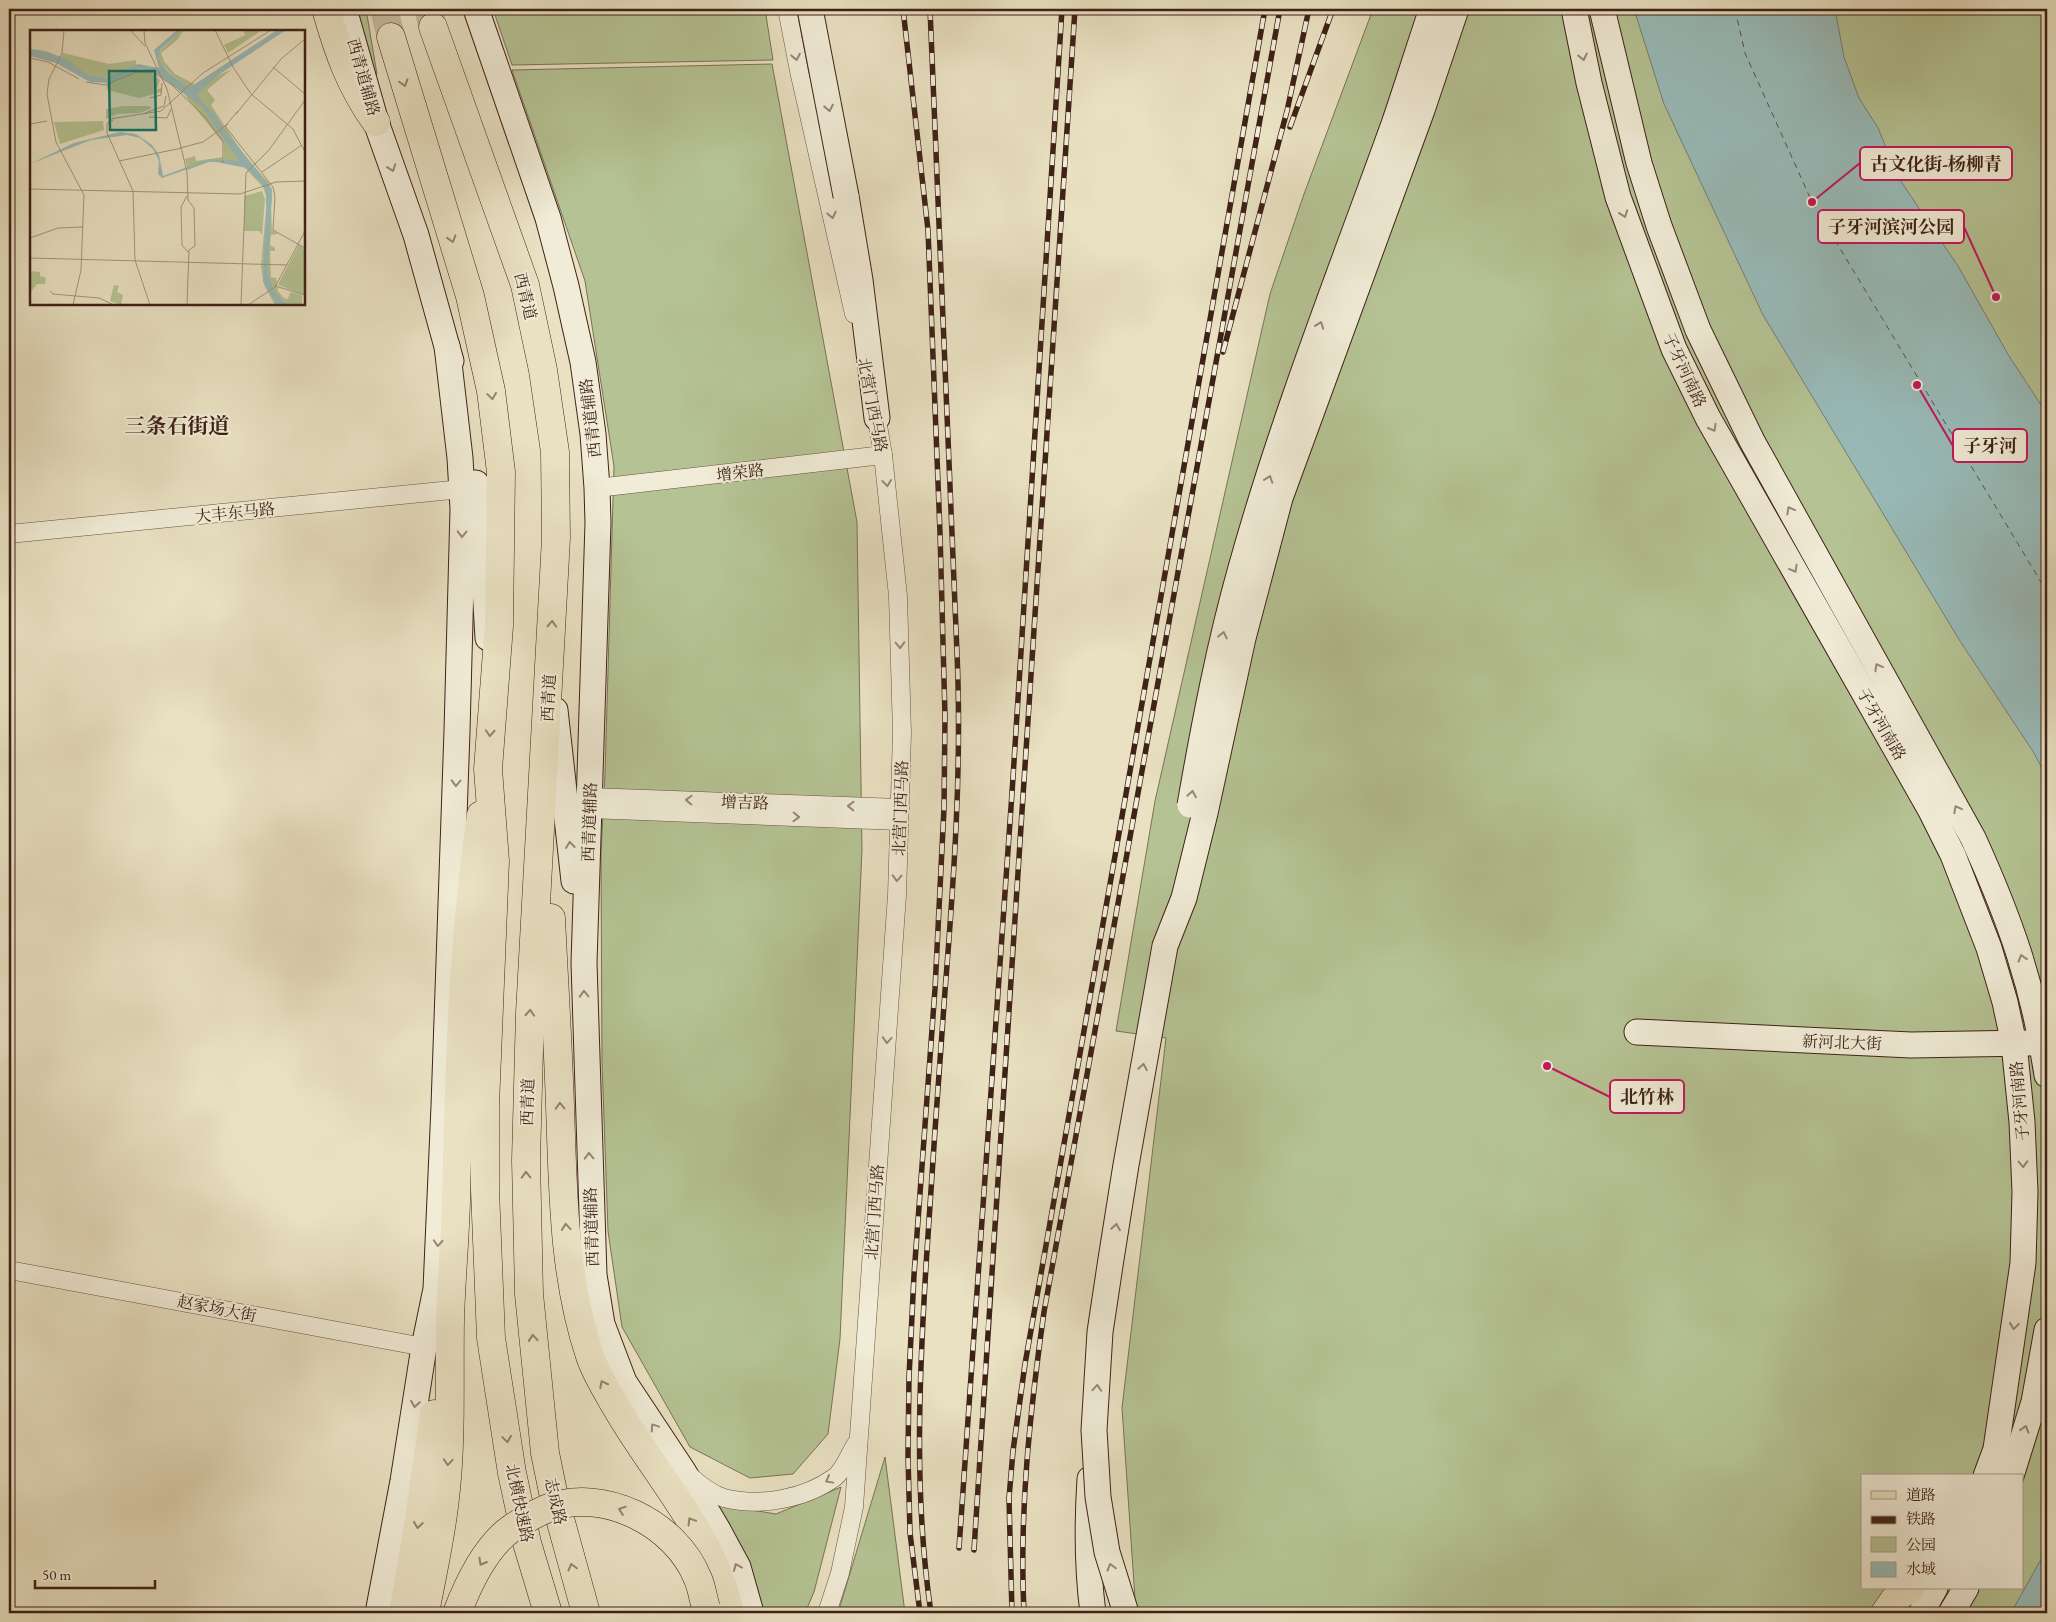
<svg xmlns="http://www.w3.org/2000/svg" width="2056" height="1622" font-family="'EB Garamond','Noto Serif SC',serif">
<style>
.green{fill:#b5c394;stroke:#7a7256;fill-rule:evenodd}
.water{fill:#99bcba;stroke:#757e79}
.lines{fill:none;stroke-linecap:round;stroke-linejoin:round}
.ferry{stroke:#595048;stroke-width:1;stroke-dasharray:6 5;stroke-linecap:butt}
.highway-tunnel{stroke:#c7bba0;stroke-width:28;stroke-dasharray:28 14;stroke-linecap:butt}
.street-casing{stroke:#695242;stroke-width:19}
.secondary-casing{stroke:#3e2217;stroke-width:27}
.primary-casing{stroke:#3e2217;stroke-width:29}
.highway-casing{stroke:#3e2217;stroke-width:29}
.street{stroke:#f1ecd7;stroke-width:18}
.secondary{stroke:#f1ecd7;stroke-width:25}
.primary{stroke:#e9e1c2;stroke-width:28}
.highway{stroke:#e9e1c2;stroke-width:28}
.rail-casing{stroke:#3e2217;stroke-width:5.5}
.rail{stroke:#f1ecd7;stroke-width:4;stroke-dasharray:11;stroke-linecap:butt}
.secondary-bridge-casing{stroke:#3e2217;stroke-width:27;stroke-linecap:butt}
.highway-bridge-casing{stroke:#3e2217;stroke-width:29;stroke-linecap:butt}
.secondary-bridge{stroke:#f1ecd7;stroke-width:25}
.highway-bridge{stroke:#e9e1c2;stroke-width:28}
.oneway{stroke:#988777}
.oneway2{stroke:#94826c}
.labels{text-anchor:middle;stroke-width:4;stroke-linejoin:round;paint-order:stroke}
.street-label{font-size:16px;fill:#3e2217;stroke:#f1ecd7}
.district-label{font-size:21px;font-weight:bold;fill:#3e2217;stroke:#f1ecd7}
.inset-river{fill:none;stroke:#99bcba;stroke-width:2.5}
.inset-road{fill:none;stroke:#a5957e;stroke-width:1}
.view{fill:#0f766e;fill-opacity:0.15;stroke:#0f766e;stroke-width:2.5}
.inset-edge{fill:none;stroke:#3e2217;stroke-width:2.5}
.leader{fill:none;stroke:#c2185b;stroke-width:2}
.callout-dot{fill:#c2185b;stroke:#f1ecd7;stroke-width:2}
.callout{fill:#f1ecd7;stroke:#c2185b;stroke-width:2}
.callout-label{font-size:18px;text-anchor:middle;font-weight:bold;fill:#3e2217}
</style>
<rect width="100%" height="100%" fill="#e9e1c2"/>
<filter id="stains"><feTurbulence type="fractalNoise" baseFrequency=".004" numOctaves="4"/><feColorMatrix values="0 0 0 0 .2 0 0 0 0 .09 0 0 0 0 .02 0 0 0 .5 -.17"/></filter>
<radialGradient id="worn" r=".72"><stop offset=".6" stop-color="#630" stop-opacity="0"/><stop offset="1" stop-color="#630" stop-opacity=".3"/></radialGradient>
<g class="green">
<path d="M 357,9 L 366,9 L 377,74 L 374,75 Z"/>
<path d="M 493,9 L 765,9 L 773,60 L 512,65 Z"/>
<path d="M 1373,9 L 1653,9 L 2047,742 L 2047,1575 L 2026,1613 L 1136,1613 L 1122,1408 L 1166,1038 L 1116,1031 L 1155,801 L 1270,294 L 1304,194 ZM 1862,1476 L 2022,1476 L 2022,1588 L 1862,1588 Z"/>
<path d="M 1813,9 L 2047,9 L 2047,470 L 2043,463 Z"/>
<path d="M 772,64 L 857,522 L 862,850 L 840,1339 L 828,1434 L 793,1474 L 750,1478 L 690,1447 L 622,1327 L 608,1231 L 602,1063 L 601,854 L 605,774 L 614,466 L 585,281 L 512,70 Z"/>
<path d="M 885,1457 L 905,1613 L 838,1613 Z"/>
<path d="M 841,1487 L 814,1592 L 805,1613 L 760,1613 L 715,1504 L 776,1514 Z"/>
</g>
<g class="water">
<path d="M 1634,9 L 1835,9 L 1844,57 L 1859,98 L 1878,128 L 1898,177 L 1958,266 L 2009,356 L 2047,414 L 2047,778 L 2034,753 L 1960,641 L 1763,315 L 1664,104 Z"/>
<path d="M 2047,1547 L 2047,1613 L 2011,1613 L 2044,1554 Z"/>
</g>
<g class="lines">
<path class="ferry" d="M 1735,9 L 1745,53 L 1812,202 L 2047,592"/>
<g class="highway-tunnel">
<path d="M 384,9 L 391,37"/>
<path d="M 428,9 L 433,27"/>
</g>
<g class="street-casing">
<g id="street">
<path d="M 787,9 L 799,71 L 854,314"/>
<path d="M 597,488 L 883,455"/>
<path d="M 9,534 L 462,489"/>
<path d="M 590,797 L 900,808"/>
<path d="M 589,809 L 899,821"/>
<path d="M 9,1270 L 424,1347"/>
<path d="M 691,1477 C 701,1486 712,1494 724,1498 C 760,1507 805,1499 835,1477 C 844,1470 850,1453 856,1444"/>
<path d="M 827,1613 L 840,1573 L 854,1507 L 897,895 L 902,733 L 898,596 L 883,455 L 875,408"/>
</g>
</g>
<g class="secondary-casing">
<g id="secondary">
<path d="M 344,9 L 376,122 L 416,235 L 451,361"/>
<path d="M 476,9 L 548,218 L 566,286 L 583,362 L 593,434 L 597,488 L 598,523 L 584,963 L 594,1275 L 602,1324 L 624,1382 L 683,1471 L 718,1530 L 738,1567 L 751,1613"/>
<path d="M 1574,9 L 1589,83 L 1618,197 L 1674,349 L 1708,418 L 1930,809 L 1953,855 L 1989,948 L 2005,1002 L 2014,1044 L 2022,1122 L 2025,1192 L 2023,1263 L 1996,1449 L 1986,1476"/>
<path d="M 1602,9 L 1639,163 L 1659,226 L 1698,330 L 1752,441 L 1973,838 C 2010,919 2034,987 2047,1075"/>
<path d="M 846,196 L 860,280 L 877,418"/>
<path d="M 476,483 L 481,521 L 488,638"/>
<path d="M 555,710 L 574,881"/>
<path d="M 1637,1032 L 1911,1045 L 2029,1043"/>
<path d="M 2011,1476 L 2034,1402 L 2047,1330"/>
<path d="M 1090,1479 C 1087,1525 1087,1567 1093,1613"/>
<path d="M 378,1613 L 403,1481 L 424,1347 L 436,1289 L 444,1106 L 457,731 L 463,509 L 460,458 L 447,346"/>
<path d="M 1921,1613 L 1935,1588"/>
<path d="M 1951,1613 L 1966,1588"/>
</g>
</g>
<g class="primary-casing">
<g id="primary">
<path d="M 326,9 C 338,51 350,86 376,122"/>
<path d="M 1885,1613 L 1894,1600 L 1910,1588"/>
</g>
</g>
<g class="highway-casing">
<g id="highway">
<path d="M 433,27 L 525,285 L 543,370 L 555,452 L 556,538 L 530,1013 L 526,1160 L 529,1294 L 545,1453 L 554,1497 L 586,1613"/>
<path d="M 391,37 L 470,296 L 491,391 L 501,472 L 499,626 L 488,769 L 495,861 L 485,1105 L 485,1190 L 491,1338 L 512,1473 L 527,1543 L 548,1613"/>
<path d="M 551,918 C 554,981 558,1044 560,1106 C 563,1190 563,1276 590,1356 C 596,1374 607,1391 616,1407 C 655,1475 713,1534 730,1613"/>
<path d="M 403,1613 L 417,1533 L 434,1414"/>
<path d="M 425,1613 C 432,1575 441,1537 445,1498 C 452,1440 449,1380 450,1321 C 451,1281 455,1241 456,1201 C 459,1072 462,943 481,815"/>
</g>
</g>
<use href="#street" class="street"/>
<use href="#secondary" class="secondary"/>
<use href="#primary" class="primary"/>
<use href="#highway" class="highway"/>
<g class="rail-casing">
<g id="rail">
<path d="M 903,9 L 928,230 L 940,533 L 945,716 L 944,808 L 935,989 L 914,1275 L 909,1377 L 908,1456 L 910,1533 L 920,1613"/>
<path d="M 930,9 L 957,653 C 962,766 954,878 945,991 C 938,1083 932,1174 926,1266 C 919,1382 914,1498 931,1613"/>
<path d="M 1290,127 L 1333,9"/>
<path d="M 1223,352 L 1287,111 L 1309,9"/>
<path d="M 959,1548 L 1012,793 L 1062,9"/>
<path d="M 974,1550 C 1006,1036 1042,523 1075,9"/>
<path d="M 1012,1613 L 1009,1498 L 1013,1451 L 1025,1364 L 1265,9"/>
<path d="M 1024,1613 C 1019,1512 1030,1412 1044,1312 L 1280,9"/>
</g>
</g>
<use href="#rail" class="rail"/>
<g class="secondary-bridge-casing">
<g id="secondary-bridge">
<path d="M 810,9 L 846,196"/>
<path d="M 1190,805 C 1204,725 1219,646 1241,568 C 1283,417 1341,271 1394,124 C 1407,86 1419,47 1432,9"/>
<path d="M 1126,1613 L 1107,1552 L 1098,1497 L 1094,1430 L 1100,1332 L 1111,1259 L 1126,1165 L 1165,946 L 1184,898 L 1205,813 L 1243,638 L 1280,498 L 1422,110 L 1456,9"/>
</g>
</g>
<g class="highway-bridge-casing">
<path id="highway-bridge" d="M 457,1613 C 468,1584 486,1546 512,1528 C 522,1521 535,1514 546,1509 C 602,1486 676,1523 698,1579 C 702,1588 703,1598 706,1608"/>
</g>
<use href="#secondary-bridge" class="secondary-bridge"/>
<use href="#highway-bridge" class="highway-bridge"/>
</g>
<defs><path id="oneway-chevron" d="M-2-3.5L2.5 0L-2 3.5" fill="none" stroke-width="1.6" stroke-linecap="round" stroke-linejoin="round" transform="scale(1.25)"/></defs>
<g class="oneway">
<use href="#oneway-chevron" transform="translate(796 57) rotate(79)"/>
<use href="#oneway-chevron" transform="translate(1583 57) rotate(78)"/>
<use href="#oneway-chevron" transform="translate(829 108) rotate(79)"/>
<use href="#oneway-chevron" transform="translate(392 168) rotate(71)"/>
<use href="#oneway-chevron" transform="translate(1624 214) rotate(70)"/>
<use href="#oneway-chevron" transform="translate(832 215) rotate(77)"/>
<use href="#oneway-chevron" transform="translate(1320 325) rotate(-70)"/>
<use href="#oneway-chevron" transform="translate(1713 428) rotate(60)"/>
<use href="#oneway-chevron" transform="translate(1269 479) rotate(-71)"/>
<use href="#oneway-chevron" transform="translate(887 483) rotate(84)"/>
<use href="#oneway-chevron" transform="translate(1790 510) rotate(-119)"/>
<use href="#oneway-chevron" transform="translate(462 534) rotate(91)"/>
<use href="#oneway-chevron" transform="translate(1794 569) rotate(61)"/>
<use href="#oneway-chevron" transform="translate(1223 635) rotate(-78)"/>
<use href="#oneway-chevron" transform="translate(900 645) rotate(88)"/>
<use href="#oneway-chevron" transform="translate(1878 667) rotate(-119)"/>
<use href="#oneway-chevron" transform="translate(456 783) rotate(92)"/>
<use href="#oneway-chevron" transform="translate(1192 794) rotate(-80)"/>
<use href="#oneway-chevron" transform="translate(689 800) rotate(-178)"/>
<use href="#oneway-chevron" transform="translate(851 806) rotate(-178)"/>
<use href="#oneway-chevron" transform="translate(1957 809) rotate(-118)"/>
<use href="#oneway-chevron" transform="translate(796 817) rotate(2)"/>
<use href="#oneway-chevron" transform="translate(570 845) rotate(-97)"/>
<use href="#oneway-chevron" transform="translate(897 878) rotate(92)"/>
<use href="#oneway-chevron" transform="translate(2022 958) rotate(-107)"/>
<use href="#oneway-chevron" transform="translate(584 994) rotate(-92)"/>
<use href="#oneway-chevron" transform="translate(887 1040) rotate(94)"/>
<use href="#oneway-chevron" transform="translate(1143 1067) rotate(-80)"/>
<use href="#oneway-chevron" transform="translate(589 1156) rotate(-92)"/>
<use href="#oneway-chevron" transform="translate(2023 1164) rotate(88)"/>
<use href="#oneway-chevron" transform="translate(1116 1227) rotate(-81)"/>
<use href="#oneway-chevron" transform="translate(438 1243) rotate(93)"/>
<use href="#oneway-chevron" transform="translate(2014 1326) rotate(98)"/>
<use href="#oneway-chevron" transform="translate(1097 1388) rotate(-86)"/>
<use href="#oneway-chevron" transform="translate(415 1404) rotate(99)"/>
<use href="#oneway-chevron" transform="translate(654 1427) rotate(-124)"/>
<use href="#oneway-chevron" transform="translate(2025 1429) rotate(-73)"/>
<use href="#oneway-chevron" transform="translate(829 1480) rotate(151)"/>
<use href="#oneway-chevron" transform="translate(737 1567) rotate(-113)"/>
<use href="#oneway-chevron" transform="translate(1111 1567) rotate(-106)"/>
</g>
<g class="oneway2">
<use href="#oneway-chevron" transform="translate(404 83) rotate(74)"/>
<use href="#oneway-chevron" transform="translate(452 239) rotate(73)"/>
<use href="#oneway-chevron" transform="translate(492 396) rotate(82)"/>
<use href="#oneway-chevron" transform="translate(552 624) rotate(-87)"/>
<use href="#oneway-chevron" transform="translate(490 733) rotate(93)"/>
<use href="#oneway-chevron" transform="translate(530 1013) rotate(-87)"/>
<use href="#oneway-chevron" transform="translate(560 1106) rotate(-92)"/>
<use href="#oneway-chevron" transform="translate(526 1175) rotate(-91)"/>
<use href="#oneway-chevron" transform="translate(566 1227) rotate(-95)"/>
<use href="#oneway-chevron" transform="translate(533 1338) rotate(-95)"/>
<use href="#oneway-chevron" transform="translate(603 1384) rotate(-117)"/>
<use href="#oneway-chevron" transform="translate(507 1439) rotate(82)"/>
<use href="#oneway-chevron" transform="translate(448 1462) rotate(94)"/>
<use href="#oneway-chevron" transform="translate(622 1510) rotate(-161)"/>
<use href="#oneway-chevron" transform="translate(691 1521) rotate(-121)"/>
<use href="#oneway-chevron" transform="translate(418 1525) rotate(98)"/>
<use href="#oneway-chevron" transform="translate(482 1562) rotate(120)"/>
<use href="#oneway-chevron" transform="translate(572 1567) rotate(-105)"/>
</g>
<g class="labels">
<g class="street-label">
<text transform="translate(364 77) rotate(74)" y="6">西青道辅路</text>
<text transform="translate(526 296) rotate(76)" y="6">西青道</text>
<text transform="translate(1685 370) rotate(65)" y="6">子牙河南路</text>
<text transform="translate(873 405) rotate(79)" y="6">北营门西马路</text>
<text transform="translate(590 418) rotate(-97)" y="6">西青道辅路</text>
<text transform="translate(740 472) rotate(-7)" y="6">增荣路</text>
<text transform="translate(235 512) rotate(-6)" y="6">大丰东马路</text>
<text transform="translate(548 698) rotate(-87)" y="6">西青道</text>
<text transform="translate(1882 724) rotate(60)" y="6">子牙河南路</text>
<text transform="translate(745 802) rotate(2)" y="6">增吉路</text>
<text transform="translate(900 808) rotate(-88)" y="6">北营门西马路</text>
<text transform="translate(589 822) rotate(-88)" y="6">西青道辅路</text>
<text transform="translate(1842 1042) rotate(2)" y="6">新河北大街</text>
<text transform="translate(2019 1101) rotate(-95)" y="6">子牙河南路</text>
<text transform="translate(527 1102) rotate(-88)" y="6">西青道</text>
<text transform="translate(874 1212) rotate(-86)" y="6">北营门西马路</text>
<text transform="translate(591 1227) rotate(-92)" y="6">西青道辅路</text>
<text transform="translate(217 1308) rotate(11)" y="6">赵家场大街</text>
<text transform="translate(556 1501) rotate(77)" y="6">志成路</text>
<text transform="translate(520 1503) rotate(78)" y="6">北横快速路</text>
</g>
<g class="district-label">
<text x="177" y="433">三条石街道</text>
</g>
</g>
<g transform="translate(30 30)">
<rect width="275" height="275" fill="#e9e1c2"/>
<path d="M 152,0 L 154,0 L 147,10 L 131,23 L 134,31 L 145,44 L 170,57 L 168,61 L 187,46 L 202,39 L 177,60 L 185,70 L 181,75 L 214,125 L 240,154 L 242,200 L 248,204 L 241,205 L 240,215 L 245,218 L 245,221 L 240,221 L 241,247 L 246,248 L 248,261 L 254,268 L 258,269 L 260,262 L 272,265 L 272,275 L 245,275 L 234,255 L 231,236 L 237,169 L 233,157 L 214,137 L 194,132 L 194,114 L 157,68 L 155,55 L 139,42 L 128,28 L 129,22 ZM 213,0 L 232,0 L 198,23 L 194,15 L 215,5 ZM 33,23 L 79,34 L 106,30 L 106,35 L 82,47 L 71,49 L 54,44 L 31,28 ZM 115,38 L 130,50 L 127,59 L 132,58 L 132,62 L 109,68 L 77,60 L 76,54 L 102,40 ZM 94,76 L 118,76 L 122,78 L 110,83 L 87,84 L 76,89 L 76,79 ZM 73,91 L 74,100 L 30,114 L 24,92 ZM 165,126 L 166,131 L 193,127 L 193,132 L 178,132 L 158,140 L 155,129 ZM 232,161 L 235,169 L 232,205 L 229,201 L 214,201 L 214,166 ZM 269,214 L 275,220 L 275,265 L 248,255 ZM 0,241 L 10,242 L 10,246 L 16,248 L 15,254 L 7,254 L 0,263 ZM 84,255 L 89,256 L 87,262 L 93,265 L 91,275 L 80,271 Z" fill="#b5c394"/>
<path d="M 147,0 L 152,0 L 130,20 L 128,28 L 138,42 L 159,58 L 247,0 L 256,0 L 187,46 L 167,65 L 242,159 L 238,244 L 244,261 L 257,275 L 247,275 L 233,251 L 237,166 L 234,156 L 217,138 L 181,131 L 132,148 L 128,144 L 129,131 L 123,119 L 110,108 L 97,105 L 61,110 L 0,134 L 44,113 L 90,102 L 106,104 L 122,115 L 129,125 L 133,146 L 179,129 L 209,131 L 172,77 L 123,41 L 109,38 L 82,53 L 60,52 L 26,33 L 0,26 L 0,19 L 15,21 L 34,28 L 58,45 L 77,48 L 108,34 L 129,38 L 124,20 Z" fill="#99bcba"/>
<path class="inset-river" d="M 0,21 L 27,29M 31,31 L 61,49 L 79,51M 132,44 L 154,58M 83,49 L 105,37 L 125,39M 157,60 L 177,79 L 190,99M 180,84 L 182,82 L 191,97M 193,100 L 205,117M 192,102 L 218,136M 201,111 L 220,136M 222,139 L 236,154M 237,173 L 238,158M 235,233 L 241,165M 235,237 L 239,258M 241,261 L 251,275"/>
<path class="inset-road" d="M 34,0 L 32,23 L 19,49 L 17,64 L 26,112 L 54,165 L 51,240 L 43,275M 100,0 L 115,16M 114,0 L 115,13 L 137,59 L 157,142 L 158,170 L 164,178 L 165,216 L 159,220 L 157,275M 185,0 L 203,37 L 221,64 L 263,99 L 275,122M 0,28 L 18,32 L 49,49M 243,37 L 275,64M 56,52 L 75,55 L 107,42 L 124,43 L 142,55 L 176,88 L 193,112 L 193,133M 120,68 L 131,65 L 132,53M 208,81 L 195,96 L 243,157 L 245,167 L 243,200 L 275,218M 115,83 L 134,76 L 136,66M 206,84 L 251,29 L 275,9M 119,87 L 137,88 L 141,79M 80,89 L 131,81 L 173,43 L 241,0M 83,90 L 77,93 L 77,103 L 103,161 L 105,230 L 120,275M 0,94 L 17,91M 150,118 L 173,112 L 198,94M 89,131 L 152,118M 232,142 L 272,115M 0,159 L 210,164 L 246,152 L 275,151M 157,166 L 151,177 L 152,215 L 158,222M 0,208 L 28,198 L 53,197M 0,228 L 257,235M 245,256 L 275,265M 20,261 L 23,264 L 69,268 L 84,275M 211,275 L 216,143 L 239,120 L 275,70M 218,275 L 245,257 L 275,201"/>
<path class="view" d="M 79,41 L 125,41 L 126,100 L 80,100 Z"/>
<rect width="275" height="275" class="inset-edge"/>
</g>
<path class="leader" d="M1812 202L1860 163M1996 297L1964 227M1917 385L1953 446M1547 1066L1610 1097"/>
<g class="callout-dot">
<circle cx="1812" cy="202" r="5"/>
<circle cx="1996" cy="297" r="5"/>
<circle cx="1917" cy="385" r="5"/>
<circle cx="1547" cy="1066" r="5"/>
</g>
<g class="callout">
<rect x="1860" y="147" width="152" height="33" rx="5"/>
<rect x="1818" y="210" width="146" height="33" rx="5"/>
<rect x="1953" y="429" width="74" height="33" rx="5"/>
<rect x="1610" y="1080" width="74" height="33" rx="5"/>
</g>
<g class="callout-label">
<text x="1936" y="170">古文化街-杨柳青</text>
<text x="1891" y="233">子牙河滨河公园</text>
<text x="1990" y="452">子牙河</text>
<text x="1647" y="1103">北竹林</text>
</g>
<rect width="2056" height="1622" fill="none" stroke="#e9e1c2" stroke-width="30"/>
<rect x="10" y="10" width="2036" height="1602" fill="none" stroke="#3e2217" stroke-width="2.5"/>
<rect x="15" y="15" width="2026" height="1592" fill="none" stroke="#3e2217"/>
<rect x="1861" y="1474" width="162" height="115" fill="#f1ecd7" stroke="#a99b8a"/>
<rect x="1871" y="1491" width="25" height="8" fill="#e9e1c2" stroke="#a99b8a"/>
<text x="1906" y="1500" font-size="15" fill="#3e2217">道路</text>
<rect x="1871" y="1516" width="25" height="8" fill="#3e2217" stroke="#a99b8a"/>
<text x="1906" y="1524" font-size="15" fill="#3e2217">铁路</text>
<rect x="1871" y="1537" width="25" height="15" fill="#b5c394" stroke="#a99b8a"/>
<text x="1906" y="1550" font-size="15" fill="#3e2217">公园</text>
<rect x="1871" y="1562" width="25" height="15" fill="#99bcba" stroke="#a99b8a"/>
<text x="1906" y="1574" font-size="15" fill="#3e2217">水域</text>
<path d="M35 1580v8h120v-8" fill="none" stroke="#3e2217" stroke-width="2.5"/>
<text x="42" y="1580" font-size="15" fill="#3e2217" stroke="#f1ecd7" stroke-width="4" paint-order="stroke">50 m</text>
<rect width="100%" height="100%" filter="url(#stains)"/>
<rect width="100%" height="100%" fill="url(#worn)"/>
</svg>
